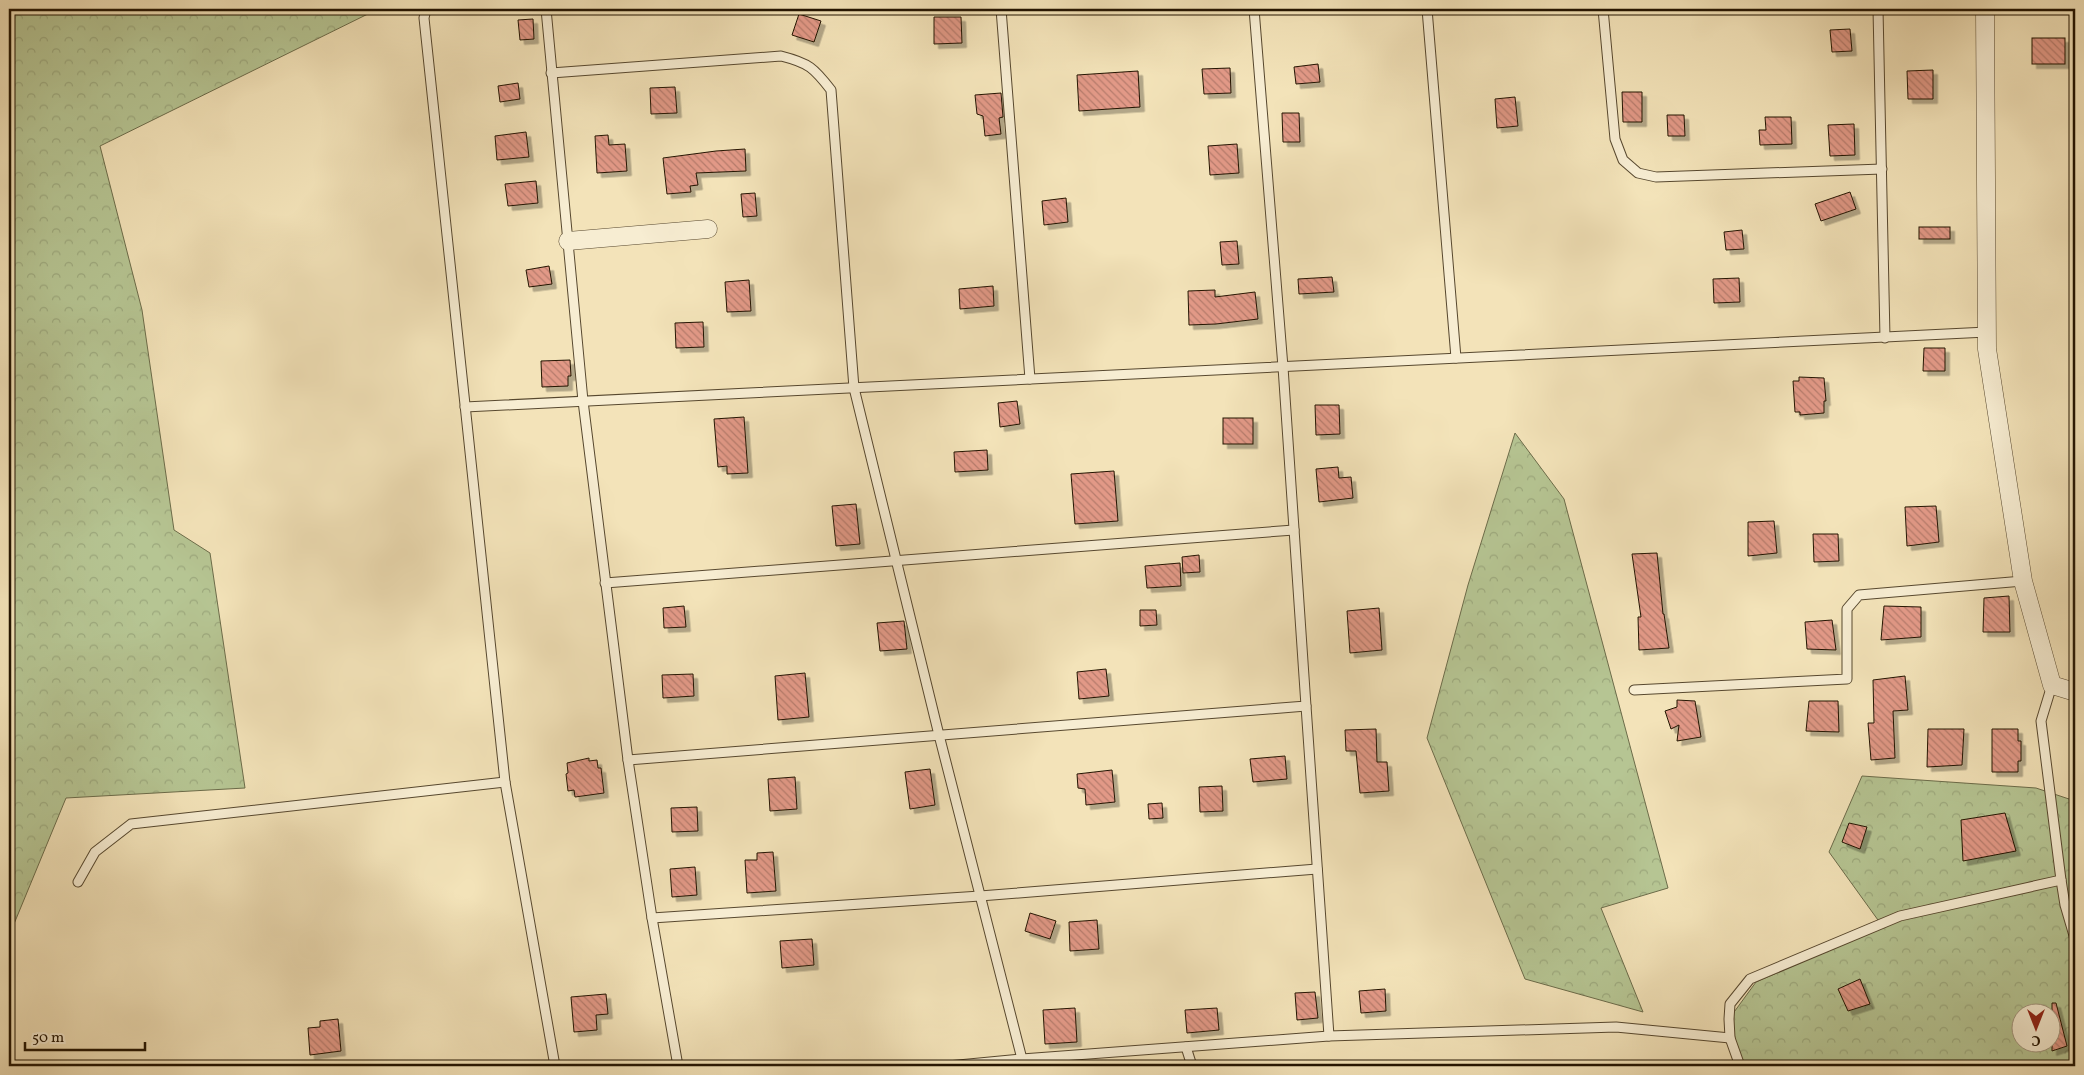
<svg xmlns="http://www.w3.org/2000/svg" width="2084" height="1075" font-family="Vollkorn,serif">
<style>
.forest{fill:url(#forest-crowns);stroke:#6c6c4a;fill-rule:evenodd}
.building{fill:url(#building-back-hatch);stroke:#231401;filter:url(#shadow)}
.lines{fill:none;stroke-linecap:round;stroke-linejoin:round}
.service-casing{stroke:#57482f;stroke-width:11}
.minor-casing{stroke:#57482f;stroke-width:19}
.service{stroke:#f7edd2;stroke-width:9}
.minor{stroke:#f7edd2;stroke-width:18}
</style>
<defs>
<pattern id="forest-crowns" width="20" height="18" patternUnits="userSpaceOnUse" patternTransform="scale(1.25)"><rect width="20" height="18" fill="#b6c593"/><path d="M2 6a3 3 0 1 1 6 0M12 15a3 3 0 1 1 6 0" fill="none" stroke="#9ca87d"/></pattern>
<pattern id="building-back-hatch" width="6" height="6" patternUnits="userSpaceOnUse" patternTransform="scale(1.25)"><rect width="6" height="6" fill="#e29987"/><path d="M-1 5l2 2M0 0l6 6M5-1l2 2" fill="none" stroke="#b77c6c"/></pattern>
<filter id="shadow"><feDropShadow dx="4.5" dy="4.5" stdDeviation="0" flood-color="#0004"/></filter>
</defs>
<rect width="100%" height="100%" fill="#f3e3b9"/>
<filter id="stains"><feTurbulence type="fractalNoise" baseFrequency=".004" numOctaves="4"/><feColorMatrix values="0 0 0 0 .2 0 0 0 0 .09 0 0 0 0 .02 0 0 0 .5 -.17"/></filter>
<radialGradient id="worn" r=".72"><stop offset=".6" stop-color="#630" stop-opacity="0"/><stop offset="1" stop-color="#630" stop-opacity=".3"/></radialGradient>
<g class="forest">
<path d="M 9,9 L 378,9 L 100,146 L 142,310 L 174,530 L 210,553 L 245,788 L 66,798 L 9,936 Z"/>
<path d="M 1515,433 L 1564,499 L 1668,888 L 1601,908 L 1643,1012 L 1525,979 L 1427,738 L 1468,585 Z"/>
<path d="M 1862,776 L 2036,788 L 2075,801 L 2075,1066 L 1741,1066 L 1729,1019 L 1756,982 L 1883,927 L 1829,852 ZM 2022,1012 L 2052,1012 L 2052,1042 L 2022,1042 Z"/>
</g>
<g class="building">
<path d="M 799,14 L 821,21 L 814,42 L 792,35 Z"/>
<path d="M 934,17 L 961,17 L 962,43 L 934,44 Z"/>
<path d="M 533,19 L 534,39 L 520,40 L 518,20 Z"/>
<path d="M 1850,29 L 1852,51 L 1832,52 L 1830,30 Z"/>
<rect x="2032" y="38" width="33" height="26"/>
<path d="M 1318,64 L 1320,82 L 1296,84 L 1294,67 Z"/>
<path d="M 1230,68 L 1231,93 L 1204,94 L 1202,69 Z"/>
<path d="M 1933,70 L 1933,99 L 1908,99 L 1907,71 Z"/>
<path d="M 1138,71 L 1140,107 L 1079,111 L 1077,75 Z"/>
<path d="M 518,83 L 520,99 L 500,102 L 498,86 Z"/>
<path d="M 675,87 L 677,113 L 651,114 L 650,88 Z"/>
<path d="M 1622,92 L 1642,92 L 1642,122 L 1623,122 Z"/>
<path d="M 1001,93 L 1003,117 L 999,118 L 1001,134 L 985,136 L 983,116 L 977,114 L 975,95 Z"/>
<path d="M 1515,97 L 1518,126 L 1497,128 L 1495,99 Z"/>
<path d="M 1282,113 L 1299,113 L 1300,142 L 1283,142 Z"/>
<path d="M 1667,115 L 1684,115 L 1685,136 L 1668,136 Z"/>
<path d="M 1765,117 L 1791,117 L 1792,144 L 1760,145 L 1759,130 L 1766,130 Z"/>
<path d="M 1854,124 L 1855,155 L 1830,156 L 1828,125 Z"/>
<path d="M 526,132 L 529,157 L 497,160 L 495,136 Z"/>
<path d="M 608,135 L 609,145 L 625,144 L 627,171 L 597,173 L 595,136 Z"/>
<path d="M 1237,144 L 1239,173 L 1210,175 L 1208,146 Z"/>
<path d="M 745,149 L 746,171 L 696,173 L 698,185 L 690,186 L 691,192 L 667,194 L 663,158 L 716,151 Z"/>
<path d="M 536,181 L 538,203 L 508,206 L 505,184 Z"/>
<path d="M 1850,192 L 1856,209 L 1821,221 L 1815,204 Z"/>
<path d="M 755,193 L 757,216 L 743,217 L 741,194 Z"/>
<path d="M 1066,198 L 1068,222 L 1044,225 L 1042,201 Z"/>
<rect x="1919" y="227" width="31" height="12"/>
<path d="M 1742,230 L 1744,249 L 1726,250 L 1724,232 Z"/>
<path d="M 1237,241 L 1239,264 L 1222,265 L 1220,242 Z"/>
<path d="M 549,266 L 552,284 L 529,287 L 526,270 Z"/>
<path d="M 1332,277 L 1334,292 L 1299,294 L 1298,279 Z"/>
<path d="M 1739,278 L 1740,302 L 1714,303 L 1713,279 Z"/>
<path d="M 749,280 L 751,311 L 727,312 L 725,282 Z"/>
<path d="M 993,286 L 994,306 L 960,309 L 959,289 Z"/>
<path d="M 1215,290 L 1215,297 L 1255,292 L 1258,319 L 1216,324 L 1189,325 L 1188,291 Z"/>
<path d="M 703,322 L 704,347 L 676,348 L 675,323 Z"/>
<path d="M 1924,348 L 1945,348 L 1945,371 L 1923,371 Z"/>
<path d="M 570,360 L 571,376 L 568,376 L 568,386 L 542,387 L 541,361 Z"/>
<path d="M 1799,377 L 1824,378 L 1826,401 L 1824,401 L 1824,413 L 1800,415 L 1800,412 L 1795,412 L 1793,381 L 1799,381 Z"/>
<path d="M 1017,401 L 1020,424 L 1000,427 L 998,403 Z"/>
<path d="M 1315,405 L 1339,405 L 1340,434 L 1316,435 Z"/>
<path d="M 744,417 L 748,473 L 727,474 L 727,466 L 718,467 L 714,419 Z"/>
<rect x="1223" y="418" width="30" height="26"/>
<path d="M 987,450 L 988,470 L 955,472 L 954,452 Z"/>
<path d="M 1338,467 L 1339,478 L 1351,477 L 1353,498 L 1319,502 L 1316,469 Z"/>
<path d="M 1114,471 L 1118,521 L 1075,524 L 1071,474 Z"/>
<path d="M 856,504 L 860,544 L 836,546 L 832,506 Z"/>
<path d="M 1936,506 L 1939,542 L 1907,546 L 1905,507 Z"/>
<path d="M 1774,521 L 1777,553 L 1748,556 L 1748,522 Z"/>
<path d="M 1813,534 L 1838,534 L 1839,561 L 1814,562 Z"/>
<path d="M 1657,553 L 1663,614 L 1664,614 L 1669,648 L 1639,650 L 1638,617 L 1641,617 L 1632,554 Z"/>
<path d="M 1199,555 L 1200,572 L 1183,573 L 1182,557 Z"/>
<path d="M 1180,563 L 1181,586 L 1147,588 L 1145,566 Z"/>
<path d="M 2009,596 L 2010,632 L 1983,632 L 1984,598 Z"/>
<path d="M 684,606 L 686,627 L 664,628 L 663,608 Z"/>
<path d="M 1884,606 L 1921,607 L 1921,637 L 1881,640 Z"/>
<path d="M 1379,608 L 1382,650 L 1350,653 L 1347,611 Z"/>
<path d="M 1140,610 L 1156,610 L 1157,625 L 1140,626 Z"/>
<path d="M 1832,620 L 1836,650 L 1807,649 L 1805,622 Z"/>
<path d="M 904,621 L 907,649 L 880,651 L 877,623 Z"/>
<path d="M 1106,669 L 1109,696 L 1079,699 L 1077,672 Z"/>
<path d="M 805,673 L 809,717 L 778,720 L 775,676 Z"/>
<path d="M 693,674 L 694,696 L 663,698 L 662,675 Z"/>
<path d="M 1905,676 L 1908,710 L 1893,711 L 1895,758 L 1871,760 L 1868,723 L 1874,723 L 1873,680 Z"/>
<path d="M 1677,700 L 1695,701 L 1701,737 L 1677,741 L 1679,725 L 1671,729 L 1665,711 L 1677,707 Z"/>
<path d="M 1809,701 L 1838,701 L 1839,732 L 1806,731 Z"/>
<path d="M 1376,729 L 1377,762 L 1387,762 L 1389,791 L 1360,793 L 1356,751 L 1346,751 L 1345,730 Z"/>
<path d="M 1928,729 L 1964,729 L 1962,765 L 1927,767 Z"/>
<path d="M 1992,729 L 2018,729 L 2018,741 L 2021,741 L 2021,761 L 2018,761 L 2018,772 L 1992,772 Z"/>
<path d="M 1285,756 L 1287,779 L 1253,782 L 1250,759 Z"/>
<path d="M 589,758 L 589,761 L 597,760 L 598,768 L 601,768 L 604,793 L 575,797 L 574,790 L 568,791 L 566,774 L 568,773 L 567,763 Z"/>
<path d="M 930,769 L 935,805 L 910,809 L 905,772 Z"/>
<path d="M 1112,770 L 1115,802 L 1086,805 L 1085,789 L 1078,788 L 1077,774 Z"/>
<path d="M 795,777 L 797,809 L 770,811 L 768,779 Z"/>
<path d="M 1222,786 L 1223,811 L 1200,812 L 1199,787 Z"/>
<path d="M 1162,803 L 1163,818 L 1149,819 L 1148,804 Z"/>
<path d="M 697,807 L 698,831 L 672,832 L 671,808 Z"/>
<path d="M 2005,813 L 2016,851 L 1963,861 L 1961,820 Z"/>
<path d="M 1849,823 L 1867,827 L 1860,849 L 1842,842 Z"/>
<path d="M 773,852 L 776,891 L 747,893 L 745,860 L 757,860 L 757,853 Z"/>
<path d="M 695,867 L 697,895 L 672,897 L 670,869 Z"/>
<path d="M 1030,913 L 1056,921 L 1050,939 L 1025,931 Z"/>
<path d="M 1097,920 L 1099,949 L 1070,951 L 1069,922 Z"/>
<path d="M 812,939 L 814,965 L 782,968 L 780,941 Z"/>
<path d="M 1860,979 L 1870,1004 L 1848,1011 L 1838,989 Z"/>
<path d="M 1385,989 L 1386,1011 L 1361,1013 L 1359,991 Z"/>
<path d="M 1315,992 L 1318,1018 L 1297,1020 L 1295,993 Z"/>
<path d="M 606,994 L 608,1014 L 596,1015 L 597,1030 L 574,1032 L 571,997 Z"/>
<path d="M 2052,1003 L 2056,1003 L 2067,1046 L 2052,1051 Z"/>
<path d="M 1075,1008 L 1077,1042 L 1045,1044 L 1043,1010 Z"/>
<path d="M 1217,1008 L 1219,1030 L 1187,1033 L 1185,1010 Z"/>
<path d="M 338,1019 L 341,1051 L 310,1055 L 308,1028 L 320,1027 L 320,1021 Z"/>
</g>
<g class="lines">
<g class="service-casing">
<g id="service">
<path d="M 426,9 L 424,18 L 505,782 L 555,1066"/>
<path d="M 546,9 L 583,401 L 628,760 L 1306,706 L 1283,367 L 1254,9"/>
<path d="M 1001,9 L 1030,379"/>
<path d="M 1427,9 L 1456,358"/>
<path d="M 1603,9 L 1615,139 L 1623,160 L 1638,173 L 1656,177 L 1882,169"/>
<path d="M 1878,9 L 1885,338"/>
<path d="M 551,73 L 781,56 C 809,63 814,68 831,90 L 854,388 L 939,735 L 1022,1059 L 1329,1036 L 1616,1027 L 1730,1038"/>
<path d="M 465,407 L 1987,332"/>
<path d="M 605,583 L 1294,530"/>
<path d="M 2052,685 L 2041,721 L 2061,880 L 2065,905 L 2075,939"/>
<path d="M 1634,690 L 1847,679 L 1847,609 L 1859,595 L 2023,581"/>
<path d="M 1306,706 L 1329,1036"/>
<path d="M 628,760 L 652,918 L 678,1066"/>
<path d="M 78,882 L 95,852 L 131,824 L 505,782"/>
<path d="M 652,918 L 980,896 L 1317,869"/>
<path d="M 1186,1047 L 1192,1066"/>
<path d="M 948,1066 L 1022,1059 L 1024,1066"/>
<path d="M 1740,1066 L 1730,1038 L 1729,1019 L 1730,1004 L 1750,979 L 1900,916 L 2061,880"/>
</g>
</g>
<g class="minor-casing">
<g id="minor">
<path d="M 1985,9 L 1987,349 L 2023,581 L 2052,685 L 2075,692"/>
<path d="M 568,241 L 708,229"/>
</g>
</g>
<use href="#service" class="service"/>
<use href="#minor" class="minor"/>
</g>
<rect width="2084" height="1075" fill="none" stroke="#f3e3b9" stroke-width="30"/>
<rect x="10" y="10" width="2064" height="1055" fill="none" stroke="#231401" stroke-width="2.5"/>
<rect x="15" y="15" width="2054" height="1045" fill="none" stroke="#231401"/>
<g transform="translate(2036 1028) rotate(180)"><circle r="24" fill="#f7edd2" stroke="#a2967e"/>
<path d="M0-4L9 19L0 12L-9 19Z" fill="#8f2418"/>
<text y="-8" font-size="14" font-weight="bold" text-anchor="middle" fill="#231401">С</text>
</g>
<path d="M25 1042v8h120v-8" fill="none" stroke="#231401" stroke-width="2.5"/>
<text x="32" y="1042" font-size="15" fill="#231401" stroke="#f7edd2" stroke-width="4" paint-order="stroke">50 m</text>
<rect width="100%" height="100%" filter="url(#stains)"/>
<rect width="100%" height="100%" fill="url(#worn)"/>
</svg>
